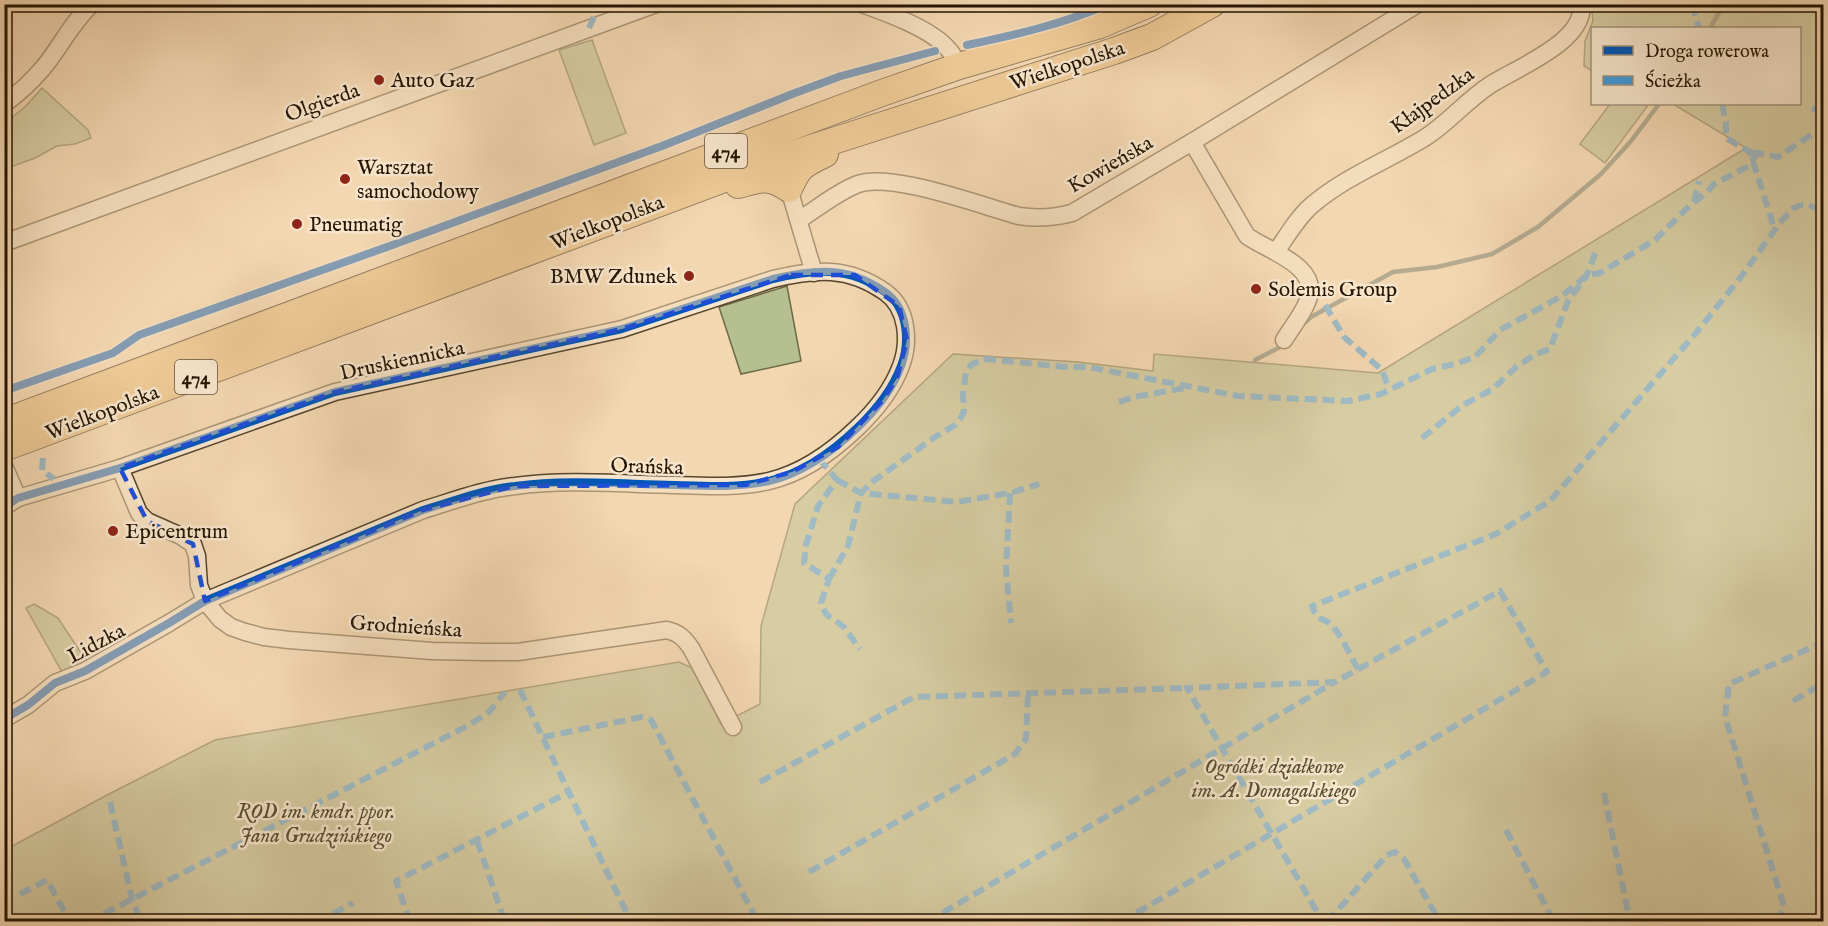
<svg xmlns="http://www.w3.org/2000/svg" width="1828" height="926" font-family="'IM FELL English',serif">
<style>
.green{fill:#b5bf90;stroke:#6d6a48;stroke-width:1.5}
.lines{fill:none;stroke-linecap:round;stroke-linejoin:round}
.stream{stroke:#6c776a;stroke-width:4.5}
.minor-casing{stroke:#58462d;stroke-width:19}
.primary-casing{stroke:#251501;stroke-width:28}
.minor{stroke:#f7e5cc;stroke-width:16}
.primary{stroke:#eabc78;stroke-width:26}
.quiet{stroke:#3c9add;stroke-width:6;stroke-dasharray:12 6;stroke-linecap:butt}
.cycleway-casing{stroke:#f7e5cc;stroke-width:11}
.cycleway{stroke:#0057b8;stroke-width:8}
.marked{fill:none;stroke:#1d4ed8;stroke-width:4.5;stroke-dasharray:12 8;stroke-linejoin:round}
.poi-dot{fill:#8f2418;stroke:#f7e5cc;stroke-width:2}
.labels{text-anchor:middle;stroke-width:5;stroke-linejoin:round;paint-order:stroke}
.shield{fill:#f7e5cc;stroke:#64533e;stroke-width:1.5}
.shield-label{font-size:20px;font-weight:bold;fill:#251501}
.street-label{font-size:21px;fill:#251501;stroke:#f7e5cc}
.poi-label{font-size:21px;fill:#251501;stroke:#f7e5cc;text-anchor:start}
.park-label{font-size:21px;font-style:italic;fill:#575033;stroke:#f7e5cc}
</style>
<rect width="100%" height="100%" fill="#f3d7b1"/>
<filter id="stains"><feTurbulence type="fractalNoise" baseFrequency=".00333" numOctaves="4"/><feColorMatrix values="0 0 0 0 .2 0 0 0 0 .09 0 0 0 0 .02 0 0 0 .5 -.17"/></filter>
<radialGradient id="worn" r=".72"><stop offset=".6" stop-color="#630" stop-opacity="0"/><stop offset="1" stop-color="#630" stop-opacity=".3"/></radialGradient>
<g class="green">
<path d="M 1591,5 L 1823,5 L 1823,921 L 5,922 L 5,850 L 109,794 L 215,740 L 679,662 L 692,668 L 721,724 L 760,704 L 761,626 L 795,504 L 953,354 L 1078,362 L 1153,371 L 1154,354 L 1378,373 L 1746,148 L 1673,104 L 1800,104 L 1800,28 L 1592,28 L 1592,71 L 1584,66 L 1585,41 L 1593,21 Z"/>
<path d="M 592,40 L 626,133 L 594,145 L 559,50 Z"/>
<path d="M 42,88 L 88,130 L 91,138 L 75,144 L 57,146 L 35,158 L 5,169 L 5,123 L 25,107 Z"/>
<path d="M 1610,104 L 1649,104 L 1605,163 L 1580,144 Z"/>
<path d="M 787,286 L 801,361 L 741,374 L 719,307 Z"/>
<path d="M 34,604 L 58,618 L 85,659 L 62,672 L 26,608 Z"/>
</g>
<g class="lines">
<g class="stream">
<path d="M 1710,28 L 1724,4"/>
<path d="M 1302,325 L 1311,317 L 1393,272 L 1437,267 L 1492,254 L 1538,227 L 1601,174 L 1631,141 L 1659,104"/>
<path d="M 1255,360 L 1284,345"/>
</g>
<g class="minor-casing">
<g id="minor">
<path d="M 862,4 C 887,13 932,29 949,50 C 953,54 956,61 959,66"/>
<path d="M 4,104 C 18,94 31,82 43,68 C 60,48 71,23 92,4"/>
<path d="M 1192,142 L 1247,236 C 1268,251 1321,266 1308,300 C 1303,314 1292,327 1284,340"/>
<path d="M 789,189 L 814,273"/>
<path d="M 799,220 C 818,208 837,192 858,184 C 892,172 982,206 1019,216 C 1038,219 1053,218 1072,213 L 1192,142 L 1418,4"/>
<path d="M 4,243 L 656,4"/>
<path d="M 1276,252 C 1287,236 1297,218 1312,205 C 1346,176 1389,160 1426,137 C 1449,122 1467,100 1490,85 C 1516,68 1587,41 1581,4"/>
<path d="M 4,466 L 18,498"/>
<path d="M 120,468 L 139,513 L 147,521 L 181,536 L 193,544 L 197,556 L 199,585 L 205,601 L 220,619 L 231,627 L 245,632 L 264,637 L 289,640 L 432,651 L 484,652 L 518,652 L 667,630 C 679,633 684,638 691,648 L 733,727"/>
<path d="M 4,507 L 18,498 L 120,468 L 335,392 L 622,329 L 773,279 C 816,269 848,266 885,292 C 908,308 910,342 901,366 C 892,390 876,410 857,428 C 832,452 803,473 769,481 C 738,488 705,486 674,485 C 621,484 567,479 515,486 C 484,489 453,501 423,510 L 205,601 L 169,623 L 85,671 L 55,683 L 28,705 L 4,719"/>
</g>
</g>
<g class="primary-casing">
<g id="primary">
<path d="M 738,185 C 761,179 768,175 789,189 C 799,166 802,165 825,154"/>
<path d="M 4,422 L 879,94 L 959,66 L 1100,25 L 1149,4"/>
<path d="M 4,448 L 783,157 L 1114,51 L 1152,37 L 1212,4"/>
</g>
</g>
<use href="#minor" class="minor"/>
<use href="#primary" class="primary"/>
<g class="quiet">
<path d="M 1692,4 L 1699,28"/>
<path d="M 589,28 L 600,4"/>
<path d="M 1722,104 L 1726,122 L 1726,138 L 1750,152 L 1775,231"/>
<path d="M 1812,108 L 1824,113"/>
<path d="M 1752,152 L 1778,157 L 1814,133 L 1824,130"/>
<path d="M 1694,202 L 1699,181"/>
<path d="M 1325,305 L 1344,337 L 1382,370 L 1389,389"/>
<path d="M 1119,402 L 1134,397 L 1185,388"/>
<path d="M 1422,438 L 1463,405 L 1493,389 L 1517,366 L 1536,354 L 1550,349 L 1568,301 L 1587,275 L 1597,248"/>
<path d="M 43,458 L 42,470 L 54,479"/>
<path d="M 819,459 L 837,480 L 818,506 L 806,545 L 804,563 L 829,579 L 821,603 L 826,614 L 844,627 L 860,649"/>
<path d="M 837,480 L 861,493 L 957,502 L 1010,493 L 1039,484"/>
<path d="M 1010,493 L 1006,569 L 1011,623"/>
<path d="M 829,579 L 848,546 L 861,493 L 872,482 L 935,437 L 955,425 L 960,419 L 964,412 L 963,395 L 966,371 L 972,364 L 987,359 L 1065,367 L 1088,367 L 1238,396 L 1348,401 L 1381,394 L 1432,369 L 1455,364 L 1475,357 L 1500,330 L 1562,296 L 1587,275 L 1600,273 L 1655,240 L 1685,210 L 1707,192 L 1714,184 L 1749,166 L 1757,153"/>
<path d="M 1358,669 C 1350,656 1344,640 1334,628 C 1327,617 1318,624 1312,606 L 1496,534 L 1550,501 L 1696,333 L 1740,278 L 1782,220 L 1794,208 L 1802,205 L 1809,205 L 1824,212"/>
<path d="M 520,690 L 631,922"/>
<path d="M 1793,701 L 1824,683"/>
<path d="M 543,737 L 642,717 L 651,720 L 758,922"/>
<path d="M 760,782 L 914,697 L 1187,688"/>
<path d="M 1604,793 L 1630,922"/>
<path d="M 110,802 L 132,899 L 141,922"/>
<path d="M 1506,830 L 1554,922"/>
<path d="M 477,841 L 505,922"/>
<path d="M 809,872 L 1015,754 L 1026,739 L 1028,694"/>
<path d="M 20,894 L 47,880 L 70,922"/>
<path d="M 88,922 L 469,725 L 489,712 L 505,692"/>
<path d="M 317,922 L 353,903"/>
<path d="M 410,922 L 396,881 L 569,792"/>
<path d="M 927,922 L 1333,683"/>
<path d="M 1121,922 L 1547,672 L 1500,591 L 1335,682 L 1187,688 L 1323,922"/>
<path d="M 1327,922 L 1387,855 L 1395,852 L 1404,859 L 1440,922"/>
<path d="M 1777,922 L 1784,906 L 1725,717 L 1729,684 L 1815,646 L 1824,648"/>
</g>
<g class="cycleway-casing">
<g id="cycleway">
<path d="M 967,45 C 1015,35 1063,24 1109,4"/>
<path d="M 4,391 L 113,353 L 139,335 L 387,247 L 662,146 L 795,93 L 841,76 L 935,51"/>
<path d="M 4,507 L 18,498 L 120,468 L 335,392 L 622,329 L 773,279 C 816,269 848,266 885,292 C 908,308 910,342 901,366 C 892,390 876,410 857,428 C 832,452 803,473 769,481 C 738,488 705,486 674,485 C 621,484 567,479 515,486 C 484,489 453,501 423,510 L 205,601 L 169,623 L 85,671 L 55,683 L 28,705 L 4,719"/>
</g>
</g>
<use href="#cycleway" class="cycleway"/>
</g>
<path d="M0 0H1828V926H0ZM 791,275 L 855,275 L 899,306 L 907,340 L 897,378 L 883,400 L 838,447 L 792,472 L 745,485 L 514,486 L 423,510 L 205,601 L 193,544 L 147,521 L 120,468 L 335,392 L 622,329 Z" fill="#f3d7b1" fill-opacity=".55" fill-rule="evenodd"/>
<path class="marked" d="M 791,275 L 855,275 L 899,306 L 907,340 L 897,378 L 883,400 L 838,447 L 792,472 L 745,485 L 514,486 L 423,510 L 205,601 L 193,544 L 147,521 L 120,468 L 335,392 L 622,329 Z"/>
<g class="poi-dot">
<circle cx="379" cy="80" r="6"/>
<circle cx="345" cy="179" r="6"/>
<circle cx="297" cy="224" r="6"/>
<circle cx="689" cy="276" r="6"/>
<circle cx="1256" cy="289" r="6"/>
<circle cx="113" cy="531" r="6"/>
</g>
<g class="labels">
<g class="shield">
<rect x="705" y="134" width="42" height="34" rx="4.5"/>
<rect x="175" y="360" width="42" height="34" rx="4.5"/>
</g>
<g class="shield-label">
<text x="726" y="158">474</text>
<text x="196" y="384">474</text>
</g>
<g class="street-label">
<text transform="translate(1067 65) rotate(-18)" y="7">Wielkopolska</text>
<text transform="translate(1432 100) rotate(-36)" y="7">Kłajpedzka</text>
<text transform="translate(322 102) rotate(-20)" y="7">Olgierda</text>
<text transform="translate(1110 164) rotate(-30)" y="7">Kowieńska</text>
<text transform="translate(607 222) rotate(-21)" y="7">Wielkopolska</text>
<text transform="translate(402 360) rotate(-12)" y="7">Druskiennicka</text>
<text transform="translate(102 412) rotate(-21)" y="7">Wielkopolska</text>
<text transform="translate(647 466) rotate(2)" y="7">Orańska</text>
<text transform="translate(406 626) rotate(4)" y="7">Grodnieńska</text>
<text transform="translate(96 643) rotate(-28)" y="7">Lidzka</text>
</g>
<g class="poi-label">
<text x="391" y="87">Auto Gaz</text>
<text x="357" y="174">Warsztat<tspan x="357" dy="24">samochodowy</tspan></text>
<text x="309" y="231">Pneumatig</text>
<text x="677" y="283" text-anchor="end">BMW Zdunek</text>
<text x="1268" y="296">Solemis Group</text>
<text x="125" y="538">Epicentrum</text>
</g>
<g class="park-label">
<text x="1274" y="773">Ogródki działkowe<tspan x="1274" dy="24">im. A. Domagalskiego</tspan></text>
<text x="316" y="818">ROD im. kmdr. ppor.<tspan x="316" dy="24">Jana Grudzińskiego</tspan></text>
</g>
</g>
<rect width="1828" height="926" fill="none" stroke="#f3d7b1" stroke-width="24"/>
<rect x="6" y="6" width="1816" height="914" fill="none" stroke="#251501" stroke-width="3"/>
<rect x="12" y="12" width="1804" height="902" fill="none" stroke="#251501" stroke-width="1.5"/>
<rect x="1591" y="27" width="210" height="78" fill="#f7e5cc" stroke="#a3927b" stroke-width="1.5"/>
<rect x="1603" y="46" width="30" height="9" fill="#0057b8" stroke="#a3927b" stroke-width="1.5"/>
<text x="1645" y="57" font-size="18" fill="#251501">Droga rowerowa</text>
<rect x="1603" y="76" width="30" height="9" fill="#3c9add" stroke="#a3927b" stroke-width="1.5"/>
<text x="1645" y="87" font-size="18" fill="#251501">Ścieżka</text>
<rect width="100%" height="100%" filter="url(#stains)"/>
<rect width="100%" height="100%" fill="url(#worn)"/>
</svg>
